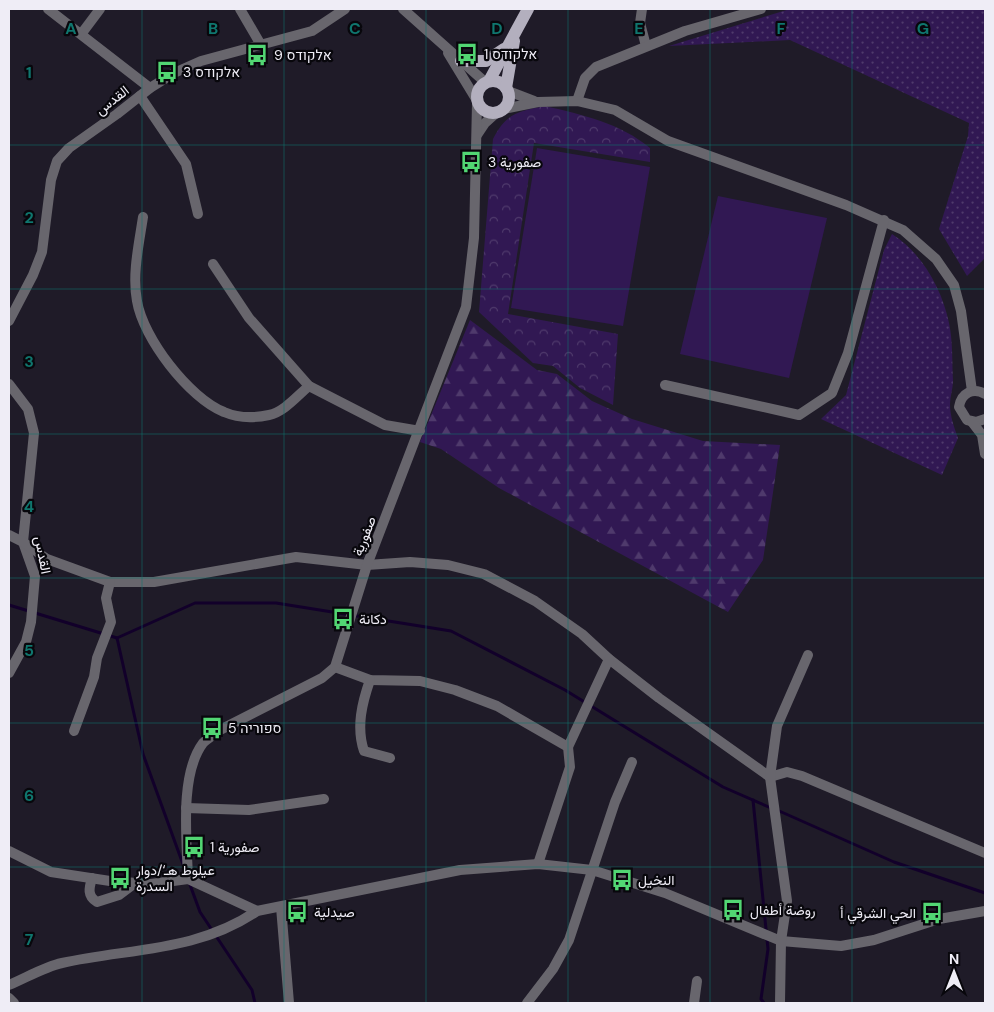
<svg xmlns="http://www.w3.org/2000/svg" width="994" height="1012" font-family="'DM Sans',Vazirmatn,Heebo,sans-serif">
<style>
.grass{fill:url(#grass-dots)}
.forest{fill:url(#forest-firs)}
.park{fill:url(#park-crowns)}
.garden{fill:#311853}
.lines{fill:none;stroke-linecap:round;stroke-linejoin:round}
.stream{stroke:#12002a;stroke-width:3}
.minor{stroke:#68666d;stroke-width:10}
.major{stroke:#b3afbe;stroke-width:12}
.grid{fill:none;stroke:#0f766e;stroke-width:1;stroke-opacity:0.55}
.labels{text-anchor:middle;stroke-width:4.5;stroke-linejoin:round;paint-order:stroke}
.poi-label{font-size:14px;fill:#efedf6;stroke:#08070c;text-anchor:start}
.street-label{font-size:14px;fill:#efedf6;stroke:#08070c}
.grid-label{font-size:16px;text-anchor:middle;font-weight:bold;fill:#0f766e;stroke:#08070c;stroke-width:4.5;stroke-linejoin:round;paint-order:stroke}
</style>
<defs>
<pattern id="grass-dots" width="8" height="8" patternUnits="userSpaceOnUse" patternTransform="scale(1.25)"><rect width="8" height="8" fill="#311853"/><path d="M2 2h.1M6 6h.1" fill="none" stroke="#4f3a6c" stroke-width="1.8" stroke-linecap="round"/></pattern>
<pattern id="forest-firs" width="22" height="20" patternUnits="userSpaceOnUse" patternTransform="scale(1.25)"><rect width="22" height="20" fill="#311853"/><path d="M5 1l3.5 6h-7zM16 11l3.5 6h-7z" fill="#4f3a6c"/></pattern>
<pattern id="park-crowns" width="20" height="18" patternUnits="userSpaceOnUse" patternTransform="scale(1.25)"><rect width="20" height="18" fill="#311853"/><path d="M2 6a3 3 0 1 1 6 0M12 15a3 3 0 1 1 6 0" fill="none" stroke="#4f3a6c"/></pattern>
</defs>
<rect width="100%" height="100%" fill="#1f1b28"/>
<g class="grass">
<path d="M 790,9 L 985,9 L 985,258 L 967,276 L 939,229 L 968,136 L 969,123 L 790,40 L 669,46 Z"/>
<path d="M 892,234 C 922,253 942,289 949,323 C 953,341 952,363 953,381 C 953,389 950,396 950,404 C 950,416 954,427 958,438 L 942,475 L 821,419 L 846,395 L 884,250 Z"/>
</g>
<path class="forest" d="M 470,320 L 537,370 L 557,374 L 592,401 L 632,419 L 703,441 L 780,445 L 763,560 L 728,612 L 499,488 L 441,449 L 420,442 Z"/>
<path class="park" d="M 545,106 C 583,115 620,123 650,148 L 650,162 L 534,143 L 508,314 L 618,334 L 613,405 L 580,388 L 553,366 L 533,363 L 479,312 L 493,139 C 506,113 519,111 545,106 Z"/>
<g class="garden">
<path d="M 537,148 L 650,167 L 623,326 L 511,308 Z"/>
<path d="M 718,196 L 827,218 L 789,378 L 680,354 Z"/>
</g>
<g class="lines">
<g class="stream">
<path d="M 9,605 L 117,638 L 195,603 L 276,603 L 451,631 L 565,690 L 723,787 L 771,808"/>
<path d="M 117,638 L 143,754 L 184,867"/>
<path d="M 753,800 L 768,949 L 761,999 L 764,1003"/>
<path d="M 777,810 L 894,862 L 985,893"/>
<path d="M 189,882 L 200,912 L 252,990 L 255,1003"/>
</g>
<g class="minor">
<path d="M 48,9 L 150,88"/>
<path d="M 240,9 L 261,45"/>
<path d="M 403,9 L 485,82"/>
<path d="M 642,9 L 640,23 L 646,46"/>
<path d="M 82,33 L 100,9"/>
<path d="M 448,53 L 476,99"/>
<path d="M 508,91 L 534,101"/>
<path d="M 140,96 L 186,164 L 198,214"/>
<path d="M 577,101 L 585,78 L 596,67 L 685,31 L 761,9"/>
<path d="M 504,109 L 538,102 L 577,101 L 615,110 L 668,141 L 846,205 L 903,230 L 936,259 L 954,285 L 961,311 L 972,391"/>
<path d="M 477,135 L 485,123 L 496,113"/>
<path d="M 143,217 C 139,244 132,274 137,301 C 143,338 189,398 224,412 C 238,418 255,418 269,415 C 284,412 297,396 309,386"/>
<path d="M 213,264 L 249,318 L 309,386 L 385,425 L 420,431"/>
<path d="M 9,321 L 33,275 L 42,252 L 51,180 L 57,161 L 69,148 L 117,114 L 150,88 L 174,73 L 201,61 L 312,31 L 345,9"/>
<path d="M 9,384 L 28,409 L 34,433 L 23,542 L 35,576 L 31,622 L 26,642 L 9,673"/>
<path d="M 665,385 L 799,415 L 832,393 L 848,353 L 884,220"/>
<path d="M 985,394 C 973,387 961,393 959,407 L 967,420 L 976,422 L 985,419"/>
<path d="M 972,422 L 982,435 L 985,454"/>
<path d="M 9,535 L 23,542 L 47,559 L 110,582 L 154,582 L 296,557 L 367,565 L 410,562 L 448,565 L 484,574 L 535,601 L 582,634 L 609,659 L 659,698 L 770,777 L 787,772 L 802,776 L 985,853"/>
<path d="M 335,667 L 370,680 L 420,681 L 455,690 L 497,706 L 568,747 L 570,767 L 538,864"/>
<path d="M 370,680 C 362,703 356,727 364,751 L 390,758"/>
<path d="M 74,731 L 94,677 L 97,658 L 111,622 L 106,598 L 110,582"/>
<path d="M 568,747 L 609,659"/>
<path d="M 186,808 L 249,810 L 324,799"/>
<path d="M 9,851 L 51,872 L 110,881 L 151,884 L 188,879 L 257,911"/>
<path d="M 92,878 C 89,888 87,896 97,902 L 119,895 L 135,883"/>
<path d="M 188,879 C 187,841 179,775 203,743 C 207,739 214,735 218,731 L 322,678 L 335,667 L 367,565 L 466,307 L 474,238 L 477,103"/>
<path d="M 281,907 L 289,1003"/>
<path d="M 9,985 C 26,978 44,967 62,963 C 130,948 197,952 257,911 L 460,870 L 538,864 L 592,870 L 665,893 L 781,941 L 841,946 L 874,940 L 939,919 L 985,911"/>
<path d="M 9,998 L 14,1003"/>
<path d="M 527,1003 L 553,969 L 569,940 L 615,802 L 632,762"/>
<path d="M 694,1003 L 697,981"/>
<path d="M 780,1003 L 781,941 L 787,901 L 770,777 L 777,726 L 808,655"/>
</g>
<g class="major">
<path d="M 461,61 L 486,61 L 504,49"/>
<circle cx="493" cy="97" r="16"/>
<path d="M 489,81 L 528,9"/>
<path d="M 506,88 L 514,41"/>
</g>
</g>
<path class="grid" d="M 142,9 L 142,1003M 284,9 L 284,1003M 426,9 L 426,1003M 568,9 L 568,1003M 710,9 L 710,1003M 852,9 L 852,1003M 9,145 L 985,145M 9,289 L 985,289M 9,434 L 985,434M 9,578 L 985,578M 9,723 L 985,723M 9,867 L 985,867"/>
<defs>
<g id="bus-bare" transform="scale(1.725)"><path d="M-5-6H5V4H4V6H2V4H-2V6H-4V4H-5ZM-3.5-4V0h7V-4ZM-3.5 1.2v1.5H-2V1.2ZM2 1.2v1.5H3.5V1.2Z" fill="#52d673" stroke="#08070c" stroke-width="2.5" paint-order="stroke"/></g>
</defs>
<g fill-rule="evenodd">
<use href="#bus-bare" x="467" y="54"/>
<use href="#bus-bare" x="257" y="55"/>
<use href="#bus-bare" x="167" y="72"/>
<use href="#bus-bare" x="471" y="162"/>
<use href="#bus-bare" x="343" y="619"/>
<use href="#bus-bare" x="212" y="728"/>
<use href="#bus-bare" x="194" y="847"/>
<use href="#bus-bare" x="120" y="878"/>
<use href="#bus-bare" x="622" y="880"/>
<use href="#bus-bare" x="733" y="910"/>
<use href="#bus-bare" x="297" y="912"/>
<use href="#bus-bare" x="932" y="913"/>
</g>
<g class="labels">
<g class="poi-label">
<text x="484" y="59">אלקודס 1</text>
<text x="274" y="60">אלקודס 9</text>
<text x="183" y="77">אלקודס 3</text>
<text x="488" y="167">صفورية 3</text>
<text x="359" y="624">دكانة</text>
<text x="228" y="733">ספוריה 5</text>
<text x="210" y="852">صفورية 1</text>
<text x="136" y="875">عيلوط هـ‘/دوار<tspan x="136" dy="16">السدرة</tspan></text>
<text x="638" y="885">النخيل</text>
<text x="750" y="915">روضة أطفال</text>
<text x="314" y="917">صيدلية</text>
<text x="916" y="918" text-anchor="end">الحي الشرقي أ</text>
</g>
<g class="street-label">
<text transform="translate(112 100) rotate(-38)" y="5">القدس</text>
<text transform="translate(364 536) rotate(-69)" y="5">صفورية</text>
<text transform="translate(43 555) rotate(79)" y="5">القدس</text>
</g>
</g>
<g class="grid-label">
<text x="71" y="34">A</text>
<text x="213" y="34">B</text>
<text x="355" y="34">C</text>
<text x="497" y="34">D</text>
<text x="639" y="34">E</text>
<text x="781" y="34">F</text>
<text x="923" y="34">G</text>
<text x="29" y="78">1</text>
<text x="29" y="223">2</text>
<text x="29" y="367">3</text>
<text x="29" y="512">4</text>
<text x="29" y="656">5</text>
<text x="29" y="801">6</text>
<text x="29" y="945">7</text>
</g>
<rect width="994" height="1012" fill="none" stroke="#efedf6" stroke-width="20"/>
<g transform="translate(954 972)" stroke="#08070c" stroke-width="4" paint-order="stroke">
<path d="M0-4L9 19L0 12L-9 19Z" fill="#efedf6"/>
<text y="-8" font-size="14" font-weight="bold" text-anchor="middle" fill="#efedf6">N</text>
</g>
</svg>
